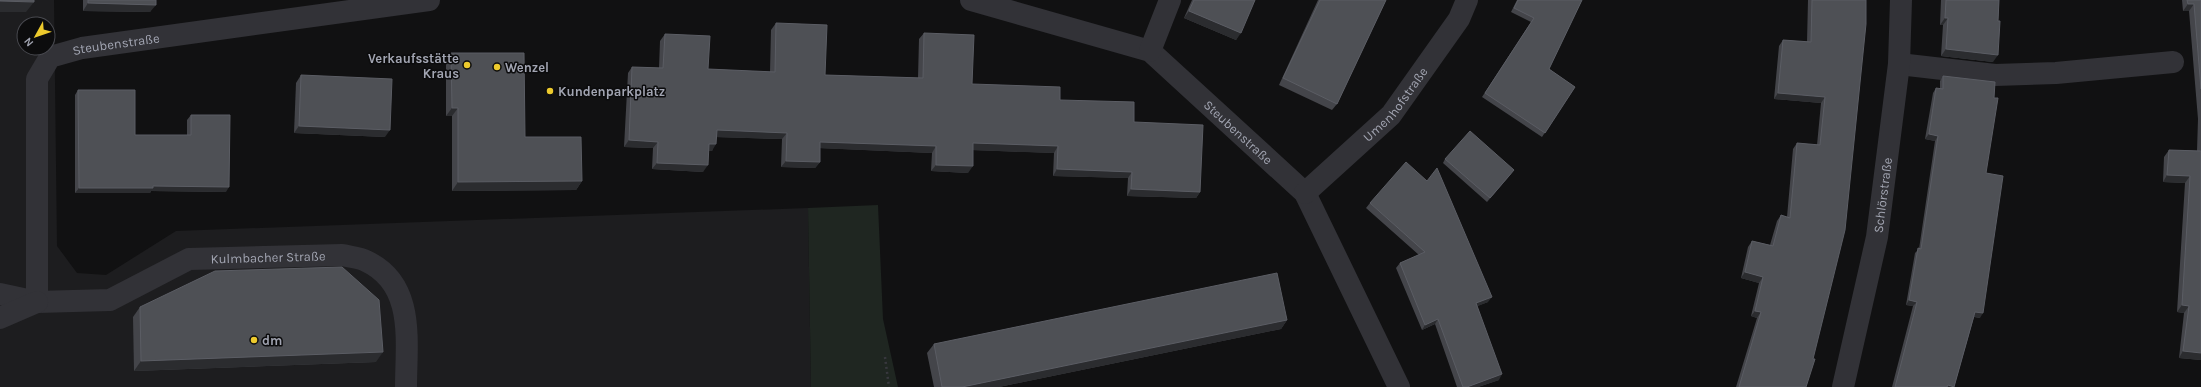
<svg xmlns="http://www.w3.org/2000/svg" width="2201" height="387" font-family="Karla,sans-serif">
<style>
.built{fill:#1d1d1f;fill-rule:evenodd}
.green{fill:#1f2621}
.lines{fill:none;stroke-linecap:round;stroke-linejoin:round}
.path{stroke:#38383e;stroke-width:2.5;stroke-dasharray:2 3;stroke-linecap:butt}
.minor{stroke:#323237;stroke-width:22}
.wall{fill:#44454a}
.shaded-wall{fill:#2b2c2f}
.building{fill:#4e5055;stroke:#5b5d64}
.poi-dot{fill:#edca2d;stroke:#0c0c0d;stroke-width:1.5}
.labels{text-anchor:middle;stroke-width:3;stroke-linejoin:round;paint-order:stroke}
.street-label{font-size:13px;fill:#a2a5b2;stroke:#0c0c0d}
.poi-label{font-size:13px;font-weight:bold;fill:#a2a5b2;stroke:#0c0c0d;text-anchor:start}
</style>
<rect width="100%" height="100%" fill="#111112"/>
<path class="built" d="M 0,0 L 54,0 L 57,246 L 77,273 L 106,275 L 176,231 L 808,208 L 811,387 L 0,387 ZM 24,24 L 48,24 L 48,48 L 24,48 Z"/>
<path class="green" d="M 878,205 L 883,319 L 898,387 L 811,387 L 808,208 Z"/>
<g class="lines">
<path class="path" d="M 885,357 L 889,387"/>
<g class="minor">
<path id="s1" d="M 971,0 L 1150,51 L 1305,193 L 1399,387"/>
<path d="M 1150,51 L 1170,0"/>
<path d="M 1899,64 L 1995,75 L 2056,73 L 2173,62"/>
<path id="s2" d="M 1305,193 L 1391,115 L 1459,19 L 1467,0"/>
<path id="s3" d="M 0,294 L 37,302 L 110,300 L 189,259 L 342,255 C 350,257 359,257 366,261 C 416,284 406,342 406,387"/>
<path id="s4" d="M 37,302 L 37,79 L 50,57 L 82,48 L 429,0"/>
<path d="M 0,318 L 37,302"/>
<path id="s5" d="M 1843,387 L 1877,237 L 1899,64 L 1901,0"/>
</g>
</g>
<g class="wall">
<path d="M 83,0 L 156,0 L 150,12 L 83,11 Z"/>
<path d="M 1192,0 L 1255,0 L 1236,40 L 1184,18 Z"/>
<path d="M 1318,0 L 1386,0 L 1337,104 L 1332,110 L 1279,85 Z"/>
<path d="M 1517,0 L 1582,0 L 1549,69 L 1575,87 L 1542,137 L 1482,97 L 1531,22 L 1511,12 Z"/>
<path d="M 1808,0 L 1866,0 L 1806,387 L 1736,387 L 1757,318 L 1751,316 L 1759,283 L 1741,278 L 1748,247 L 1752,241 L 1770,245 L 1777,221 L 1781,215 L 1787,217 L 1793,149 L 1797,143 L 1817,145 L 1821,103 L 1774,99 L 1779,46 L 1783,40 L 1807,42 Z"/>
<path d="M 1941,0 L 1999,0 L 1998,21 L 1993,62 L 1941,56 L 1943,25 L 1940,25 Z"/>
<path d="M 2182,0 L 2201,0 L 2201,360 L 2179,358 L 2184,313 L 2177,312 L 2185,183 L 2163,182 L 2164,157 L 2169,150 L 2197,151 L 2198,119 L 2189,11 L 2183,11 Z"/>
<path d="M 776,23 L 825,75 L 918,78 L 919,39 L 924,33 L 972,84 L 1060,100 L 1134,122 L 1200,192 L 1196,198 L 1127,196 L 1128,178 L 1053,176 L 1054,153 L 973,150 L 968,173 L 931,171 L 932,153 L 820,148 L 820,162 L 815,168 L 781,167 L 782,139 L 717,137 L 712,151 L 708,151 L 703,172 L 652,169 L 653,148 L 624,147 L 628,73 L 632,67 L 659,68 L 660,41 L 665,34 L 708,69 L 770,72 L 771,30 Z"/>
<path d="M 451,53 L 525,137 L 582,181 L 576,190 L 452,191 L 452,116 L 446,116 L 446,62 Z"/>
<path d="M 301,75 L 385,137 L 294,133 L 296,83 Z"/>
<path d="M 1943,76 L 1986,173 L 1980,318 L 1974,317 L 1954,387 L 1892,387 L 1913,306 L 1906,305 L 1915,253 L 1919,249 L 1935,141 L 1925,139 L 1933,93 L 1936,88 L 1940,89 L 1940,81 Z"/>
<path d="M 78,90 L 135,135 L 187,135 L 187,120 L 191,115 L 226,192 L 151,191 L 150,193 L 75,193 L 75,95 Z"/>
<path d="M 1445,159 L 1511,174 L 1487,202 L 1443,163 Z"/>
<path d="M 1370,203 L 1488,302 L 1477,306 L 1499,380 L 1478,387 L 1457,387 L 1435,324 L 1422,330 L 1396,268 L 1400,263 L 1419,255 L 1366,208 Z"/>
<path d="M 140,307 L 376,362 L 134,371 L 133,317 Z"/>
<path d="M 1287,320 L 1281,329 L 999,387 L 934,387 L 927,353 L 934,344 Z"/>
</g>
<g class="shaded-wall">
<path d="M 0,1 L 34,2 L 26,12 L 0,12 Z"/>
<path d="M 88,3 L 156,5 L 150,12 L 83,11 Z"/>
<path d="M 2188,4 L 2194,4 L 2189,11 L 2183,11 Z"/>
<path d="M 1189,11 L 1241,33 L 1236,40 L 1184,18 Z"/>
<path d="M 1945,18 L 1948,18 L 1943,25 L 1940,25 Z"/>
<path d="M 1946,49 L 1998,55 L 1993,62 L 1941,56 Z"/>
<path d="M 1778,93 L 1825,97 L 1821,103 L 1774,99 Z"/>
<path d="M 452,108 L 458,108 L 452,116 L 446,116 Z"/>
<path d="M 299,126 L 390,130 L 385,137 L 294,133 Z"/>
<path d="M 717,130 L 787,133 L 782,139 L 712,137 Z"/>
<path d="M 1929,134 L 1938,136 L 1935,141 L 1925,139 Z"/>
<path d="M 629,140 L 658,142 L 653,148 L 624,147 Z"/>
<path d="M 820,142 L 936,146 L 932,153 L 816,148 Z"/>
<path d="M 973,143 L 1058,146 L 1054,153 L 969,150 Z"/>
<path d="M 709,144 L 716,144 L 712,151 L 704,151 Z"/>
<path d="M 786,161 L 820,162 L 815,168 L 781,167 Z"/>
<path d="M 657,163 L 708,165 L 703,172 L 652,169 Z"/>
<path d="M 936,165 L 973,166 L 968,173 L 931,171 Z"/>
<path d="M 1057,169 L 1132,172 L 1128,178 L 1053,176 Z"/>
<path d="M 1514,170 L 1511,174 L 1487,202 L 1490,198 Z"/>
<path d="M 2167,175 L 2190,176 L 2185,183 L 2163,182 Z"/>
<path d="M 582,181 L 576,190 L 452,191 L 458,182 Z"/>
<path d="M 153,186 L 229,187 L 226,192 L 151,191 L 150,193 L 75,193 L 79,188 Z"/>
<path d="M 1131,189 L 1200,192 L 1196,198 L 1127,196 Z"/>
<path d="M 1745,272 L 1763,277 L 1759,283 L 1741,278 Z"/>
<path d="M 1492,297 L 1488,302 L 1473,308 L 1476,303 Z"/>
<path d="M 1909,300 L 1917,302 L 1913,306 L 1906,305 Z"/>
<path d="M 2182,305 L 2189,306 L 2184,313 L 2177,312 Z"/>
<path d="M 1755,311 L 1761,312 L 1757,318 L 1751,316 Z"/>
<path d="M 1975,312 L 1983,313 L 1980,318 L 1972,316 Z"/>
<path d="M 1438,319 L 1435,324 L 1422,330 L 1425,325 Z"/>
<path d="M 1287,320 L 1281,329 L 999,387 L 962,387 Z"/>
<path d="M 2183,351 L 2201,353 L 2201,360 L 2179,358 Z"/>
<path d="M 383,352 L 376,362 L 134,371 L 141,361 Z"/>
<path d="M 1502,374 L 1499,380 L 1478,387 L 1467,387 Z"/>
<path d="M 1948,385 L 1954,387 L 1946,387 Z"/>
</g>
<g class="building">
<path d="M 0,0 L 34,0 L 34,2 L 0,1 Z"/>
<path d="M 88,0 L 156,0 L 156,5 L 88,3 Z"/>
<path d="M 1194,0 L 1255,0 L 1241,33 L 1189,11 Z"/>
<path d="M 1320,0 L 1386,0 L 1337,104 L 1283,78 Z"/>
<path d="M 1518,0 L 1582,0 L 1549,69 L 1575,87 L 1545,133 L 1485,93 L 1534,18 L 1514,8 Z"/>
<path d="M 1812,0 L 1866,0 L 1866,24 L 1845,230 L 1813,359 L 1815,359 L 1806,387 L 1739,387 L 1761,312 L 1755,311 L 1763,277 L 1745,272 L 1752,241 L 1773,246 L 1781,215 L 1790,218 L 1797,143 L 1820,145 L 1825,97 L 1778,93 L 1783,40 L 1811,42 Z"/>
<path d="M 1946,0 L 1999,0 L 1998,21 L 2000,21 L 1998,55 L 1946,49 L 1948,18 L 1945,18 Z"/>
<path d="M 2187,0 L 2201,0 L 2201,89 L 2194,4 L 2188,4 Z"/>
<path d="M 776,23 L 827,25 L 825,75 L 923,78 L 924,33 L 974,35 L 972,84 L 1060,87 L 1060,100 L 1134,102 L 1134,122 L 1203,125 L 1200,192 L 1131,189 L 1132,172 L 1057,169 L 1058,146 L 973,143 L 973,166 L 936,165 L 936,146 L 820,142 L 820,162 L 786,161 L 787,133 L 717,130 L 716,144 L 709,144 L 708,165 L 657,163 L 658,142 L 629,140 L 632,67 L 663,68 L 665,34 L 710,36 L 708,69 L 775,72 Z"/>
<path d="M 451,53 L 524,53 L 525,137 L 581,137 L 582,181 L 458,182 L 458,108 L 452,108 Z"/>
<path d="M 301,75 L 392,79 L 390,130 L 299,126 Z"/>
<path d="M 1943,76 L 1995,82 L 1994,98 L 1998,98 L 1986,173 L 2003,176 L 1983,313 L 1975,312 L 1954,387 L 1948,385 L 1947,387 L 1895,387 L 1917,302 L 1909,300 L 1918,248 L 1921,249 L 1938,136 L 1929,134 L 1936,88 L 1943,89 Z"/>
<path d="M 78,90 L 135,90 L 135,135 L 191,135 L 191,115 L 230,115 L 229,187 L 153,186 L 153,188 L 79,188 Z"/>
<path d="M 1470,131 L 1514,170 L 1490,198 L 1445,159 Z"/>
<path d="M 2169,150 L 2201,151 L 2201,353 L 2183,351 L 2189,306 L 2182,305 L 2190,176 L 2167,175 Z"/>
<path d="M 1406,162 L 1427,181 L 1437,168 L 1492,297 L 1476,303 L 1502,374 L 1467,387 L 1463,387 L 1438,319 L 1425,325 L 1400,263 L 1425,252 L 1370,203 Z"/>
<path d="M 342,267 L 379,300 L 383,352 L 141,361 L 140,307 L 215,271 Z"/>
<path d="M 1277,273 L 1287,320 L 962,387 L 942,387 L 934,344 Z"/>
</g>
<g class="poi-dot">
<circle cx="467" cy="65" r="4"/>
<circle cx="497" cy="67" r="4"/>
<circle cx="550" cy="91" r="4"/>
<circle cx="254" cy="340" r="4"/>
</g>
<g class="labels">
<g class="street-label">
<text dy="5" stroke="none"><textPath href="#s4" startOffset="316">Steubenstraße</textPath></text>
<text dy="5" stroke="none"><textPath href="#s2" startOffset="127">Umenhofstraße</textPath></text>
<text dy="5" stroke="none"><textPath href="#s1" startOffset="306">Steubenstraße</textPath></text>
<text dy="5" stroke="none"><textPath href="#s5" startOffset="196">Schlörstraße</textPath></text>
<text dy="5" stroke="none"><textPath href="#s3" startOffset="279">Kulmbacher Straße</textPath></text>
</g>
<g class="poi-label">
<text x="459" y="63" text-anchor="end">Verkaufsstätte<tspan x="459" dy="15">Kraus</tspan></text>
<text x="505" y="72">Wenzel</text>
<text x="558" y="96">Kundenparkplatz</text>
<text x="262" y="345">dm</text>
</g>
</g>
<g transform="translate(36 36) rotate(230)"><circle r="19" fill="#0c0c0d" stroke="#48494f"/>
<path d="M0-3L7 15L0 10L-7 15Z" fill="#edca2d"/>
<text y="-6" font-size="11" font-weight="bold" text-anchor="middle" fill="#a2a5b2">N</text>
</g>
</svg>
